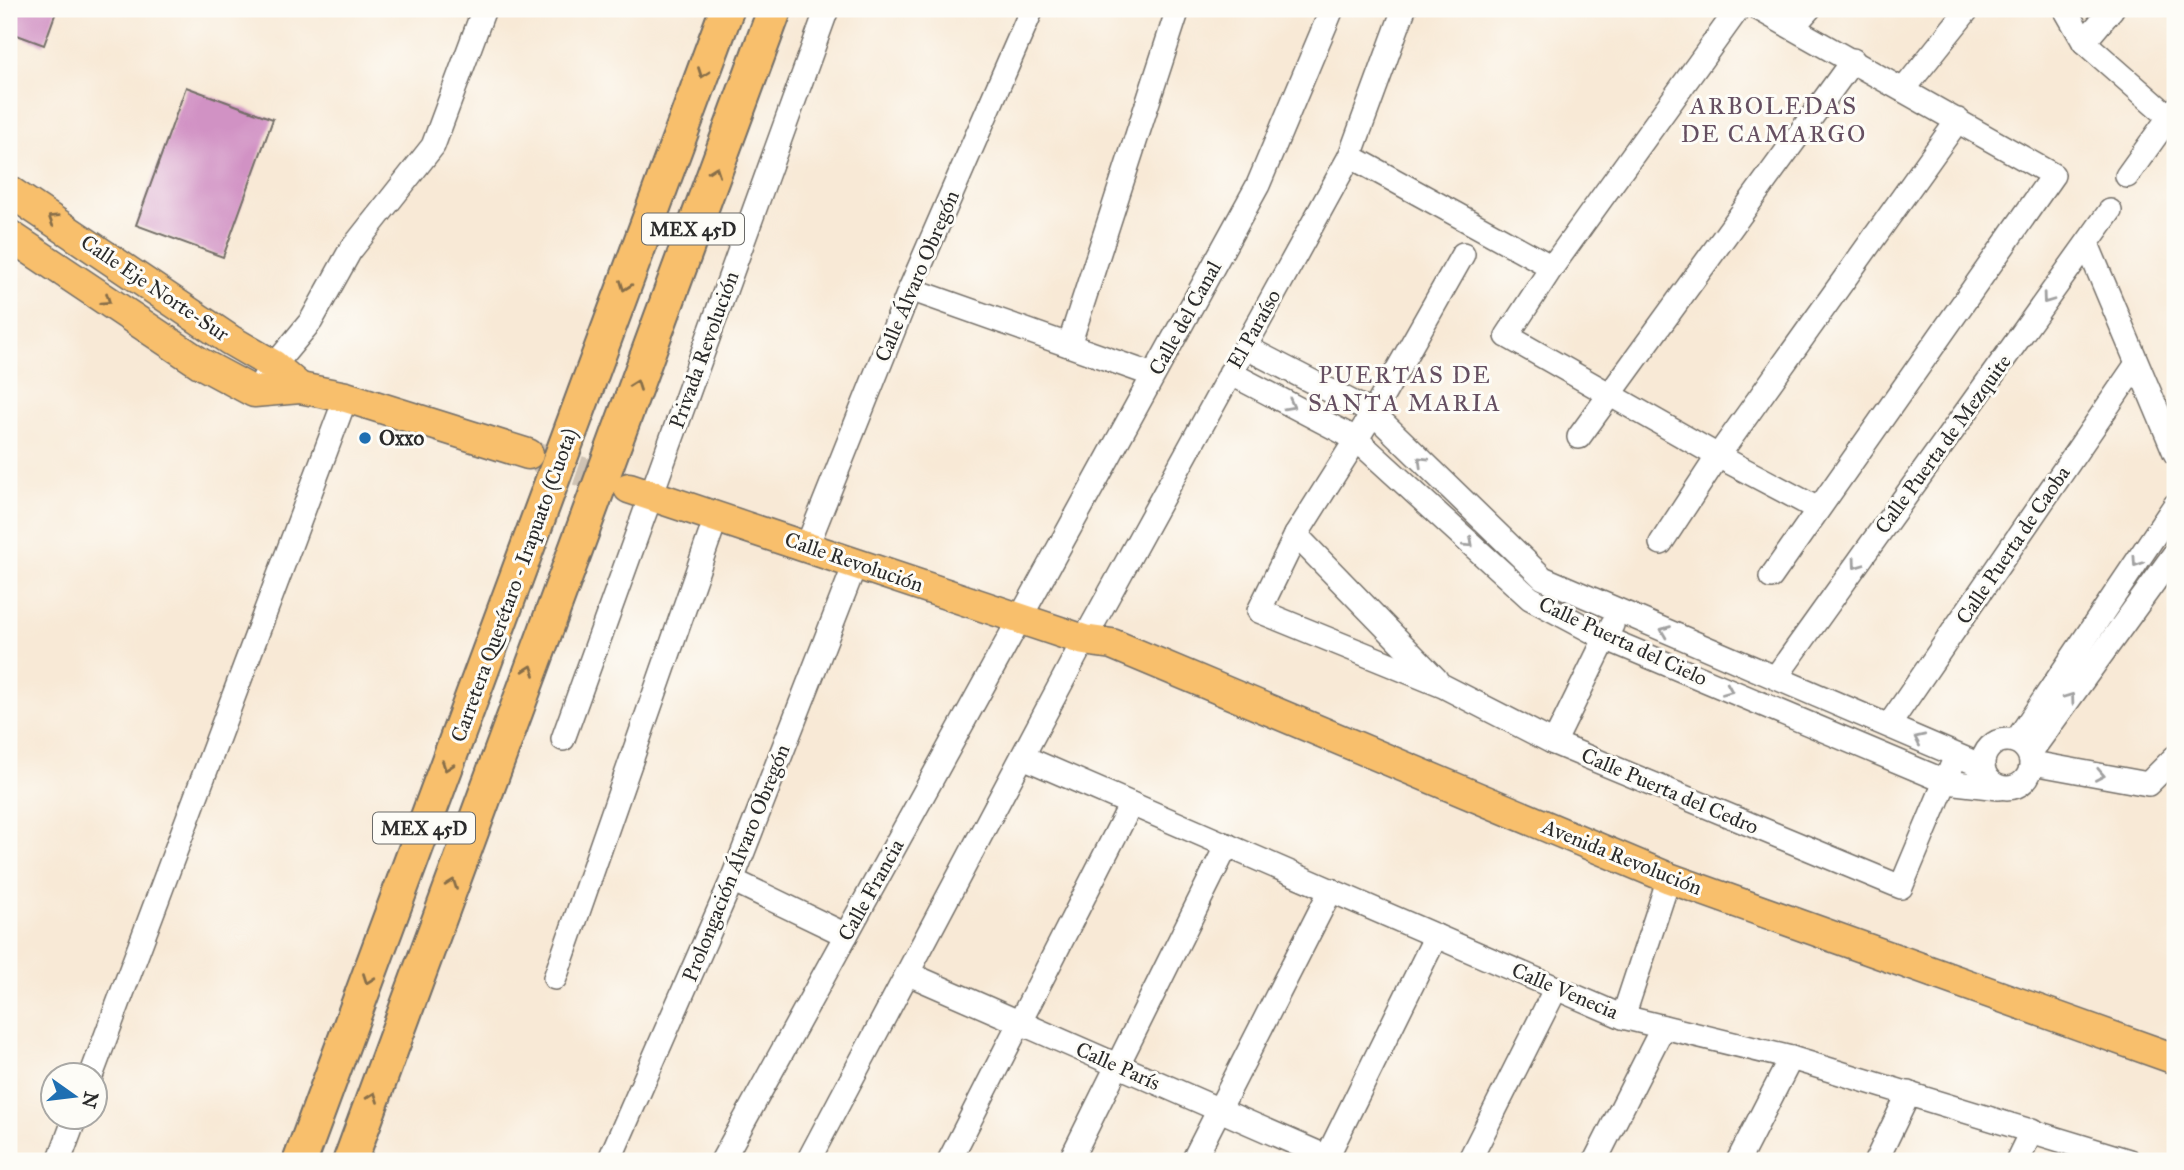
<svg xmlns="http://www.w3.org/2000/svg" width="2184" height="1170" font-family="'IM FELL Great Primer',serif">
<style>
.building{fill:#d192c4}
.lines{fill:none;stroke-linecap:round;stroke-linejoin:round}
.major-tunnel{stroke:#cfc3b4;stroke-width:30;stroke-dasharray:30 15;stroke-linecap:butt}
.minor-casing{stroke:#736e67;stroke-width:26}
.major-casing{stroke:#736e67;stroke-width:33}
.highway-casing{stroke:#736e67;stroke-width:37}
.minor{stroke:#fff;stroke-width:23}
.major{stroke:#f8bf6c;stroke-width:30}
.highway{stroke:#f8bf6c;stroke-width:33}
.oneway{stroke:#876e48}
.oneway2{stroke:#a0a0a0}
.poi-dot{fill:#1f6fb2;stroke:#fdfcf7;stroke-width:2.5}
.labels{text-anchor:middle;stroke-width:6;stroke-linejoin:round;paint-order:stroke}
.shield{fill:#fdfcf7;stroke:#6a6a68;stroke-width:2}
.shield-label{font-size:19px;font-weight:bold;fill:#2b2b2b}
.street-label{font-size:21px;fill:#2b2b2b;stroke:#fdfcf7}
.poi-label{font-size:21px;font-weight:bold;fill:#2b2b2b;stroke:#fdfcf7;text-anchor:start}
.quarter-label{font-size:24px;letter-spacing:2px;fill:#654f61;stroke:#fdfcf7}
</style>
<rect width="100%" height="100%" fill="#fdfcf7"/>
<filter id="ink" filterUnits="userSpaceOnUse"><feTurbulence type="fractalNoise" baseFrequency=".0143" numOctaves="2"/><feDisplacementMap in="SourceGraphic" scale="14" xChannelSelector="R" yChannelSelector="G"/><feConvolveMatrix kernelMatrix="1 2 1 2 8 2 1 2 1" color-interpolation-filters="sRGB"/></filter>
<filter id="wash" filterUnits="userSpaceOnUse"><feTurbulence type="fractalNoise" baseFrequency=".00686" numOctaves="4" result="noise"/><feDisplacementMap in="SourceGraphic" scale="28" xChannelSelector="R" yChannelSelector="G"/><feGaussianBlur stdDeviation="1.57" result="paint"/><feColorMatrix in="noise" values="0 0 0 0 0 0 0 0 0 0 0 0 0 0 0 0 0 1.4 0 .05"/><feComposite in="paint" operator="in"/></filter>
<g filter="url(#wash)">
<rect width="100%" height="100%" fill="#f8e9d6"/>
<g id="blocks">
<g class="building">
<path d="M 9,9 L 57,9 L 44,45 L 9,32 Z"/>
<path d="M 186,87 L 273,119 L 223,257 L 136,225 Z"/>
</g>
</g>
</g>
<g filter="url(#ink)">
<use href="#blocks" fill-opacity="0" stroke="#736e67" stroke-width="2"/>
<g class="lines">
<path class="major-tunnel" d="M 535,456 L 624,486"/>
<g class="minor-casing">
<g id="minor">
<path d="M 1738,9 L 1552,267 L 1507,336 L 1718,456 L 1818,509"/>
<path d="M 1759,9 L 2053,175 L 1771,577"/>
<path d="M 2065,9 L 2084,42 L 2175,122"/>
<path d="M 1794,26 L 1809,9"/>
<path d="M 2084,42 L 2112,9"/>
<path d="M 1904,89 L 1968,9"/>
<path d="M 1350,156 L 1552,267"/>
<path d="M 2127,176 L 2175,109"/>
<path d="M 2087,244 L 2175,453"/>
<path d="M 1463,254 L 1373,413 L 1296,535 L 1259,611 L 1443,686 L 1554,743 L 1901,887 L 1956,756"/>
<path d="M 910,289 L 1153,375"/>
<path d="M 1069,345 L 1178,9"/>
<path d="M 1245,347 L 1373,413 L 1543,578 L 1982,766"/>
<path d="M 1230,373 L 1356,439 L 1530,598 L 1605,638 L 1947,782 L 1999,788"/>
<path d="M 264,378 L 311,321 L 350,251 L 433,146 L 484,9"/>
<path d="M 1579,437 L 1853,60"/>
<path d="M 1296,535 L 1436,679"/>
<path d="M 1661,543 L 1718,456 L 1958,120"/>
<path d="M 807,546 L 910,289 L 1032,9"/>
<path d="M 1776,677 L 2110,211"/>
<path d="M 1889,725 L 2136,365"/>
<path d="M 563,739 L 827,9"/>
<circle cx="2007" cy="764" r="24"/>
<path d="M 2016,741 L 2175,505"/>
<path d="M 1554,743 L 1612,625"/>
<path d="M 2030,753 L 2175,553"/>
<path d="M 1023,757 L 1623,1017 L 1791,1058 L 2129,1161"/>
<path d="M 2033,763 L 2148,784 L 2175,757"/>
<path d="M 732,880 L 846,935"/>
<path d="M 909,974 L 1327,1157"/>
<path d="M 555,978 L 717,515"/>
<path d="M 1623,1017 L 1669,878"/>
<path d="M 91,1076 L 346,397"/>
<path d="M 59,1161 L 75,1118"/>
<path d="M 609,1161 L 732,880 L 856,562"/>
<path d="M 722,1161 L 1258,185 L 1332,9"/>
<path d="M 808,1161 L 1084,640 L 1350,156 L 1404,9"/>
<path d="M 949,1161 L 1131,804"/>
<path d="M 1070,1161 L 1227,845"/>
<path d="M 1193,1161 L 1331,890"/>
<path d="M 1325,1161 L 1436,936"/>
<path d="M 1469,1161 L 1556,988"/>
<path d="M 1595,1161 L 1663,1027"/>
<path d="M 1738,1161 L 1791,1058"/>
<path d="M 1876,1161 L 1909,1093"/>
<path d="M 2017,1161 L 2032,1130"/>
</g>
</g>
<g class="major-casing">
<g id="major">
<path d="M 9,191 L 230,340 L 273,365 L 300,388"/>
<path d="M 9,235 L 200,363 L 254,392 L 300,388 L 346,397 L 528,454"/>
<path d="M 629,488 L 1084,640 L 1112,644 L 1669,878 L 2175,1059"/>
</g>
</g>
<g class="highway-casing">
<g id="highway">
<path d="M 300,1161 L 727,9"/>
<path d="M 350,1161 L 775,9"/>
</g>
</g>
<use href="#minor" class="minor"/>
<use href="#major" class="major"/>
<use href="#highway" class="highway"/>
</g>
<defs><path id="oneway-chevron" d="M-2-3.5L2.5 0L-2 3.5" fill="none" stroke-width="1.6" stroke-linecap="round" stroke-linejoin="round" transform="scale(1.75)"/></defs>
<g class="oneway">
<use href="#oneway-chevron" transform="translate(703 73) rotate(110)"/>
<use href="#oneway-chevron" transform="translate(715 171) rotate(-70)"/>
<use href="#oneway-chevron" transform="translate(53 219) rotate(-148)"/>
<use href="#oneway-chevron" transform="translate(625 286) rotate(110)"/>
<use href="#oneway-chevron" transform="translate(106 300) rotate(34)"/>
<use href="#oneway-chevron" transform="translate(636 385) rotate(-70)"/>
<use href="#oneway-chevron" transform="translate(530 670) rotate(-70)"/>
<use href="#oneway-chevron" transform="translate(447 766) rotate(110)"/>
<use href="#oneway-chevron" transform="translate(452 884) rotate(-70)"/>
<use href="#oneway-chevron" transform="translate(368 979) rotate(110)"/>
<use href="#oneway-chevron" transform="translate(373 1097) rotate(-70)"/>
</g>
<g class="oneway2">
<use href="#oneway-chevron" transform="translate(2047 299) rotate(126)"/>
<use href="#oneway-chevron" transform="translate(1290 405) rotate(28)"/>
<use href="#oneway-chevron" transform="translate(1422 461) rotate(-136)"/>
<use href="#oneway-chevron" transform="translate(1469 543) rotate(42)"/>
<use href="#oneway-chevron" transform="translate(2137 562) rotate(124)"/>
<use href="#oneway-chevron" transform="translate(1857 564) rotate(126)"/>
<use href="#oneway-chevron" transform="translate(1665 631) rotate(-158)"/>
<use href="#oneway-chevron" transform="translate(1728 690) rotate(23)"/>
<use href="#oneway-chevron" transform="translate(2070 698) rotate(-54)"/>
<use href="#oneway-chevron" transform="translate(1919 739) rotate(-155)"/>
<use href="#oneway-chevron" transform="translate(2100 775) rotate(11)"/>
</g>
</g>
<circle class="poi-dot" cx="365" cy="438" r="7"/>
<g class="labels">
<g class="shield">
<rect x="642" y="213.5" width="102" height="31" rx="5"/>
<rect x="373" y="812.5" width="102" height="31" rx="5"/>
</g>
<g class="shield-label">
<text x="693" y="236">MEX 45D</text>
<text x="424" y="835">MEX 45D</text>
</g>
<g class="street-label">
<text transform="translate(917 276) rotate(-67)" y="7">Calle Álvaro Obregón</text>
<text transform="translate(155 288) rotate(34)" y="7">Calle Eje Norte-Sur</text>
<text transform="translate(1185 318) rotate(-61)" y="7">Calle del Canal</text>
<text transform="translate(1254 329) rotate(-61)" y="7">El Paraíso</text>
<text transform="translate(704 350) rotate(-70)" y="7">Privada Revolución</text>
<text transform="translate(1943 444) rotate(-54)" y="7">Calle Puerta de Mezquite</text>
<text transform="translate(2013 545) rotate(-56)" y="7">Calle Puerta de Caoba</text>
<text transform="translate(854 562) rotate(19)" y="7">Calle Revolución</text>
<text transform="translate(514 585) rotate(-70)" y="7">Carretera Querétaro - Irapuato (Cuota)</text>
<text transform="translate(1623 641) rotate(25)" y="7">Calle Puerta del Cielo</text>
<text transform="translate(1670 791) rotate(23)" y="7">Calle Puerta del Cedro</text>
<text transform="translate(1622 857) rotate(22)" y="7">Avenida Revolución</text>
<text transform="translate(736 863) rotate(-68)" y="7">Prolongación Álvaro Obregón</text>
<text transform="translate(871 890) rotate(-61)" y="7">Calle Francia</text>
<text transform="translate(1565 991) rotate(23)" y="7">Calle Venecia</text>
<text transform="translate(1118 1066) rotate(24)" y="7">Calle París</text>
</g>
<g class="poi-label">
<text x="379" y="445">Oxxo</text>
</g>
<g class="quarter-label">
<text x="1774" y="114">ARBOLEDAS<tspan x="1774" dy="28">DE CAMARGO</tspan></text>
<text x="1405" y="383">PUERTAS DE<tspan x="1405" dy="28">SANTA MARIA</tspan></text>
</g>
</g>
<rect width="2184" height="1170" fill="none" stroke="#fdfcf7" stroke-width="35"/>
<g transform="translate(74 1096) rotate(104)"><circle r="33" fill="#fdfcf7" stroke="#a9a8a5" stroke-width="2"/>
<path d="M0-5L12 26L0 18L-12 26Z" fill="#1f6fb2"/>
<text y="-10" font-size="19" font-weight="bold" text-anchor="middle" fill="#2b2b2b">N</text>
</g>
</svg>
